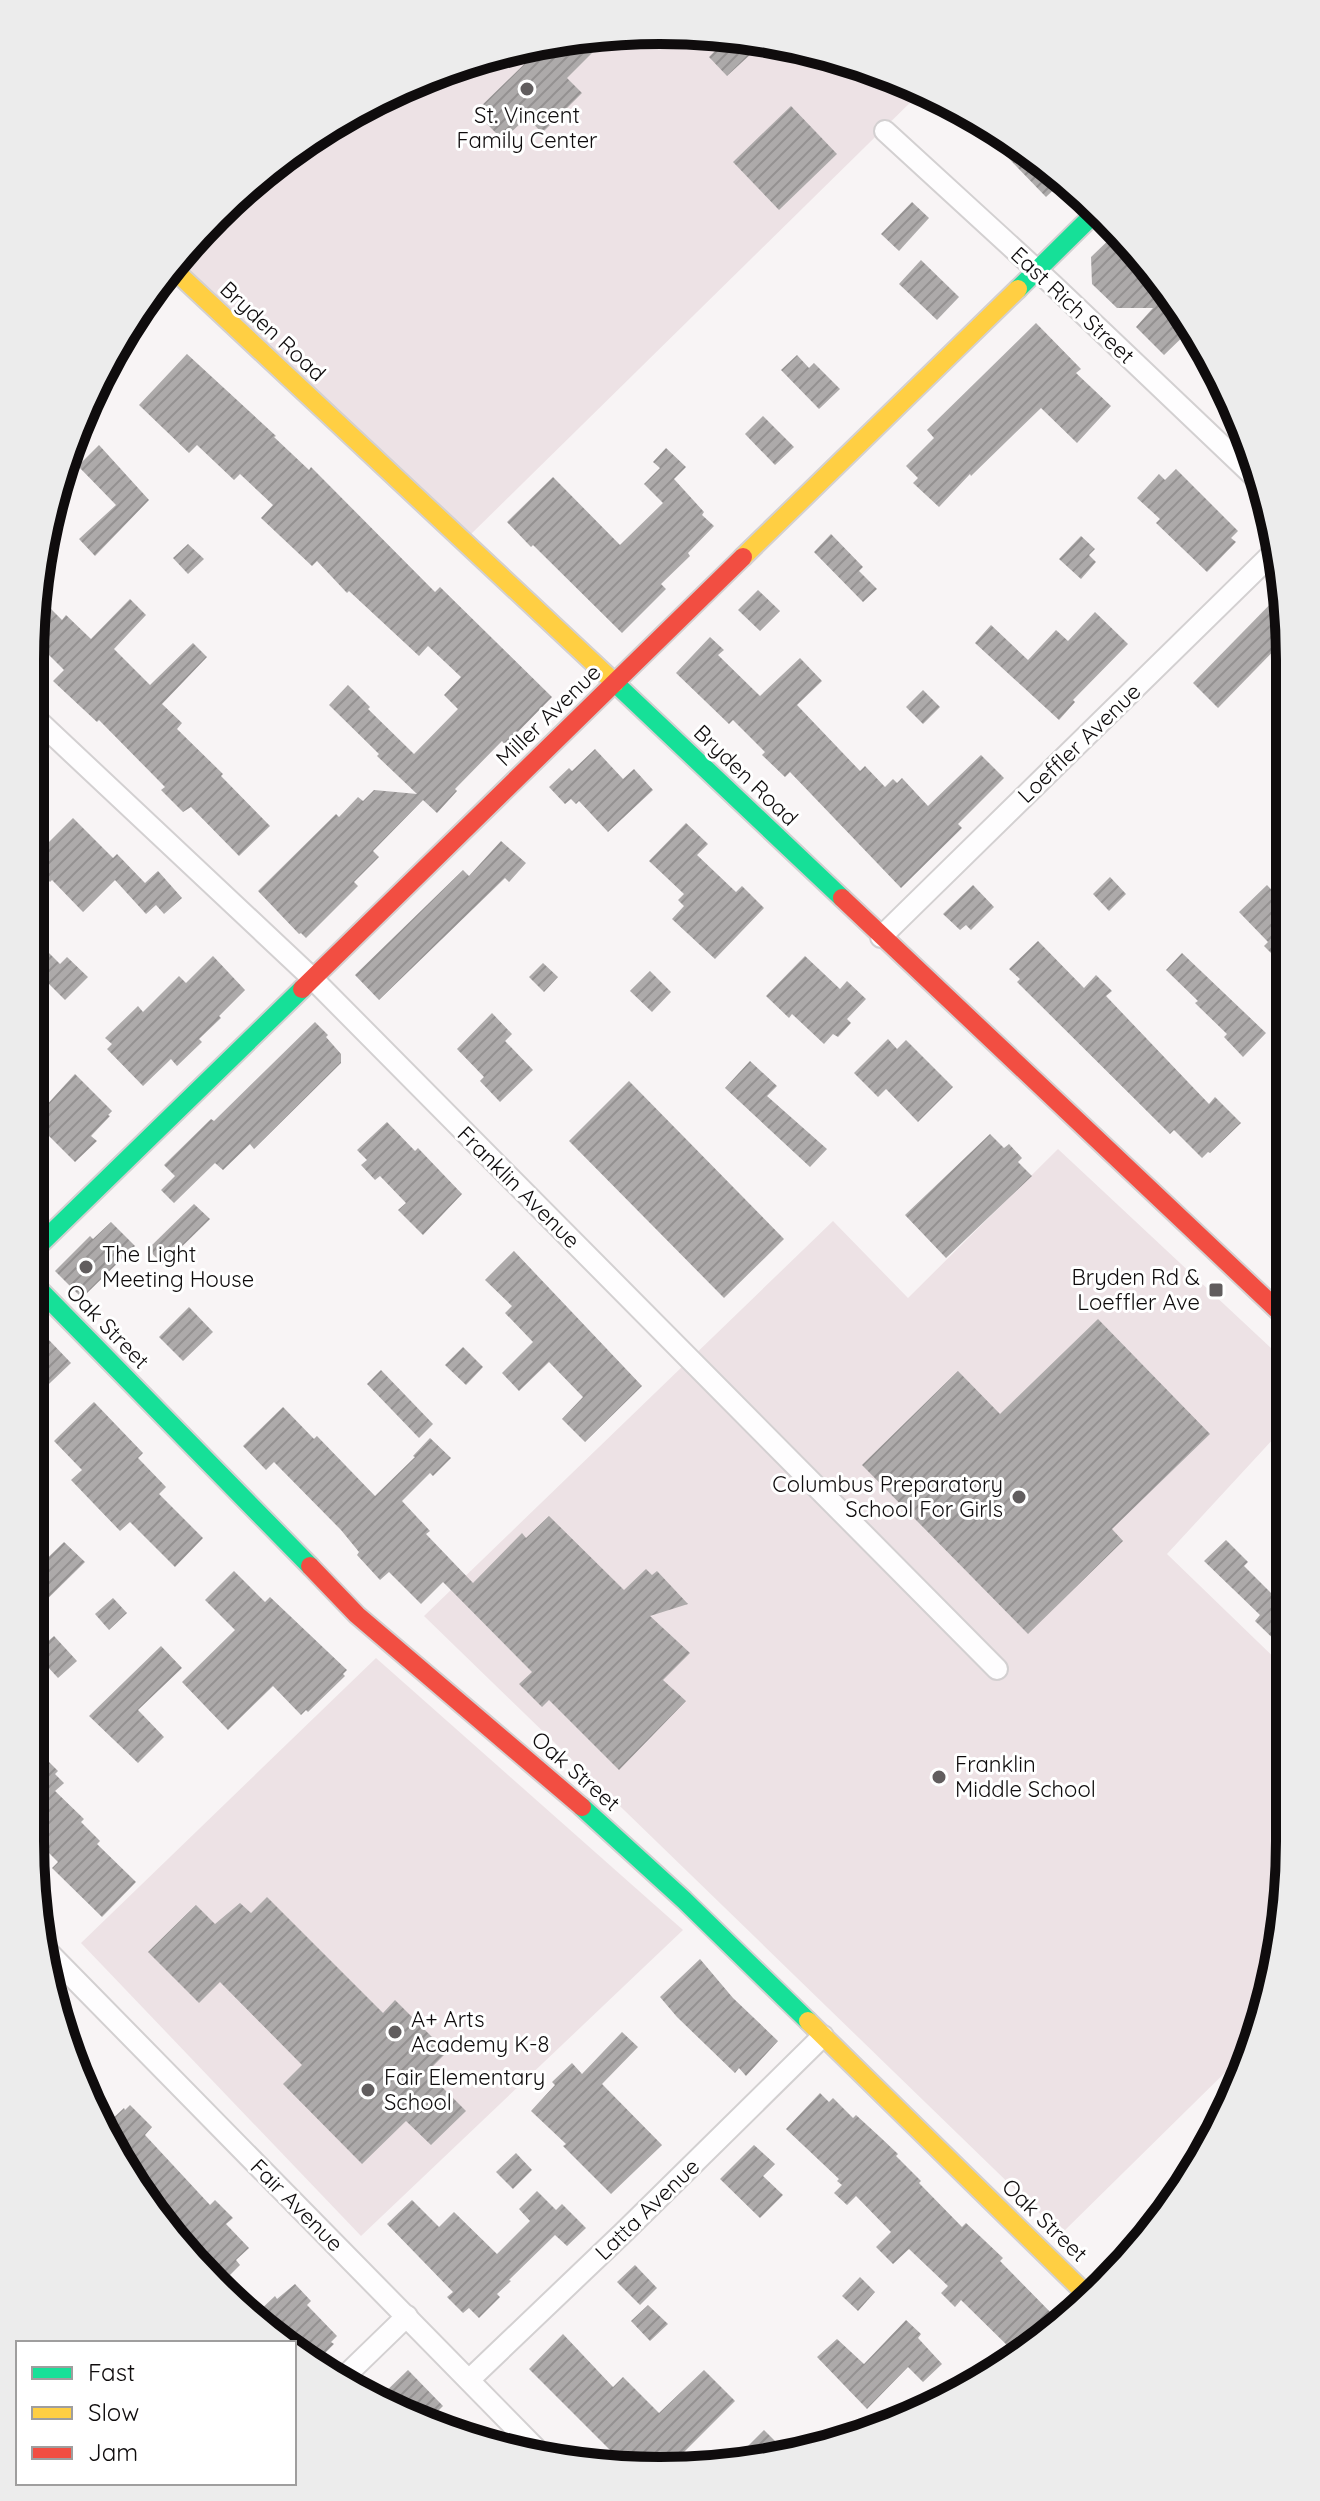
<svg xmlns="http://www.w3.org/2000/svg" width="1320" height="2501" font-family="Quicksand,sans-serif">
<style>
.built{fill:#ede2e5}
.building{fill:url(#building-hatch)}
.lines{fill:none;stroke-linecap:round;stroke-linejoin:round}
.street-casing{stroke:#d3d0d1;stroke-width:24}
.fast-casing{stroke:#d3d0d1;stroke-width:22}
.slow-casing{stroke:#d3d0d1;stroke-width:22}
.jam-casing{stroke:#d3d0d1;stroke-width:22}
.street{stroke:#fefdfe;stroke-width:20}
.fast{stroke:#16e098;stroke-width:18}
.slow{stroke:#ffcf43;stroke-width:18}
.jam{stroke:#f24e42;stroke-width:18}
.poi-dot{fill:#615d5e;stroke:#fff;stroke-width:3}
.labels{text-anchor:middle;stroke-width:6;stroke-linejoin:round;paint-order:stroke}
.poi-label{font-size:22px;fill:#0f0c0d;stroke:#fff;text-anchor:start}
.street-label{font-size:22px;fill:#0f0c0d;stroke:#fff}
.rim{fill:none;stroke:#0f0c0d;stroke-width:10}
</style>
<defs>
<pattern id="building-hatch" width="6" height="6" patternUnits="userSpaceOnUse" patternTransform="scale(2)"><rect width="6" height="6" fill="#adaaaa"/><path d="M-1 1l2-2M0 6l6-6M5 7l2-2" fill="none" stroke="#949191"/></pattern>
</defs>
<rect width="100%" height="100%" fill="#f8f4f5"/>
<g class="built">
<path d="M 702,31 L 823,52 L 924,89 L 464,541 L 169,267 L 245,186 L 345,114 L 458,63 L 578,35 Z"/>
<path d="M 1058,1149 L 1287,1363 L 1287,1424 L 1167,1554 L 1288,1671 L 1289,1882 L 1268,2004 L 1254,2044 L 1061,2234 L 424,1616 L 833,1221 L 908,1298 Z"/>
<path d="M 376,1658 L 683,1930 L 361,2236 L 81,1943 Z"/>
</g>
<g class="building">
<path d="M 611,34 L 567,78 L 582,93 L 542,133 L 527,117 L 503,140 L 475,112 L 546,43 L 578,35 Z"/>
<path d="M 730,36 L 739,38 L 753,52 L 727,76 L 709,57 Z"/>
<path d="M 791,106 L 837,154 L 779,210 L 733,162 Z"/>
<path d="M 998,135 L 1065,179 L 1046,197 L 992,141 Z"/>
<path d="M 912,202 L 929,218 L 899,251 L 881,234 Z"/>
<path d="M 1116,233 L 1184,310 L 1193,327 L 1164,355 L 1136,327 L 1153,308 L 1117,308 L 1092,284 L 1091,257 Z"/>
<path d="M 921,260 L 959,297 L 937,320 L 899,284 Z"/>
<path d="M 1036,323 L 1081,369 L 1076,373 L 1111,406 L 1077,443 L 1041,408 L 971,476 L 970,474 L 939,507 L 913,483 L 918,478 L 906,466 L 934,438 L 927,430 Z"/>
<path d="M 187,354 L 276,436 L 274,437 L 309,470 L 311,467 L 435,592 L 440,587 L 552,697 L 505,745 L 502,741 L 455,789 L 457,791 L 437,813 L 423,800 L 373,851 L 379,857 L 354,882 L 358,886 L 306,938 L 301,933 L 299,934 L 258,891 L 336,814 L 339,817 L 358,797 L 363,801 L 374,790 L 417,794 L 377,756 L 379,754 L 329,705 L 348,685 L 370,707 L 368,709 L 414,754 L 458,709 L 444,695 L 461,677 L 428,646 L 419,656 L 349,591 L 347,593 L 317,561 L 312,566 L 261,518 L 273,505 L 240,474 L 234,480 L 197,445 L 189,453 L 139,405 Z"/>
<path d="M 797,355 L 809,368 L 814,363 L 840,389 L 819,409 L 781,370 Z"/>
<path d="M 763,416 L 794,447 L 775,465 L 745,434 Z"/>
<path d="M 99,445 L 149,500 L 95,556 L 79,539 L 116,505 L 78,466 Z"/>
<path d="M 666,448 L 686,467 L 674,479 L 704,512 L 702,515 L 714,526 L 688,553 L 690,556 L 661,584 L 666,589 L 622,633 L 533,545 L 531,547 L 507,522 L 553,477 L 620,545 L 663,503 L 644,484 L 660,468 L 653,462 Z"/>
<path d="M 1176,469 L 1238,531 L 1231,538 L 1236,542 L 1207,572 L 1156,523 L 1160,519 L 1137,498 L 1159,474 L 1165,480 Z"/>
<path d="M 831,534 L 863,567 L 859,571 L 877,589 L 863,602 L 814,552 Z"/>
<path d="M 1081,536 L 1095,549 L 1089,555 L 1096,562 L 1081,579 L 1059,559 Z"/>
<path d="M 188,544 L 204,559 L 188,574 L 173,558 Z"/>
<path d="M 1285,589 L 1285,639 L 1218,708 L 1193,683 Z"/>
<path d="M 758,590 L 780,611 L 760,631 L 738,610 Z"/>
<path d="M 36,594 L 62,620 L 66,615 L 91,639 L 130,599 L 146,615 L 114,649 L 150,685 L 193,643 L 207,657 L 162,704 L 182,723 L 177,729 L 223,774 L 221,776 L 270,826 L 239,856 L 191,807 L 183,812 L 161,790 L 165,787 L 99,720 L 97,722 L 53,681 L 64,670 L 32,638 L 31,619 Z"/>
<path d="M 1095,612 L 1128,644 L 1073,700 L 1075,702 L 1059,720 L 975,643 L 991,625 L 1028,660 L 1056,630 L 1068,641 Z"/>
<path d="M 710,637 L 724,650 L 718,655 L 760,696 L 800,658 L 822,681 L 797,705 L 860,771 L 865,766 L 885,787 L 893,779 L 897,783 L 902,778 L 928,806 L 981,755 L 1004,778 L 958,824 L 962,828 L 901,888 L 790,772 L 785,777 L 762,755 L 765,752 L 733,720 L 729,724 L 676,673 Z"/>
<path d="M 923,690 L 940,707 L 923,724 L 906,707 Z"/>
<path d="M 595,749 L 623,779 L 634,769 L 653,790 L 608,832 L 579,801 L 576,804 L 571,799 L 565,804 L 549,787 L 569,768 L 572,771 Z"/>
<path d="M 73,818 L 113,858 L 117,854 L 145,883 L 158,871 L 182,898 L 164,914 L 156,905 L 146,914 L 115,880 L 83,912 L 52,880 L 50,882 L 31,863 L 31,860 Z"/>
<path d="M 686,823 L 708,844 L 697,855 L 736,892 L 742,886 L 764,908 L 715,959 L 672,919 L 684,906 L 678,900 L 684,894 L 649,861 Z"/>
<path d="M 501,841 L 526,863 L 509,882 L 505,878 L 379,1000 L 355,975 L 463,870 L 469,876 Z"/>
<path d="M 1110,877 L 1126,894 L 1109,911 L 1093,894 Z"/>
<path d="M 973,885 L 994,907 L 971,930 L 966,925 L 960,930 L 943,914 Z"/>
<path d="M 1267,885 L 1286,905 L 1286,968 L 1264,946 L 1268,942 L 1239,912 Z"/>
<path d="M 31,935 L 60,964 L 67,957 L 88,977 L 65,1000 L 31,966 Z"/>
<path d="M 1038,941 L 1084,988 L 1096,975 L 1112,991 L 1106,996 L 1187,1081 L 1209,1104 L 1215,1097 L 1241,1123 L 1210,1153 L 1208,1152 L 1202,1158 L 1174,1130 L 1170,1134 L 1017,982 L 1020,979 L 1009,969 Z"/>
<path d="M 1182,953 L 1266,1033 L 1243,1057 L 1224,1037 L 1227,1034 L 1195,1003 L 1198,1001 L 1166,970 Z"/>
<path d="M 213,956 L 245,990 L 219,1016 L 221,1018 L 199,1039 L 202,1042 L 177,1066 L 171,1059 L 143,1086 L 107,1049 L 112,1044 L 105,1038 L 138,1006 L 143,1012 L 179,976 L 186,983 Z"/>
<path d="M 805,956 L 840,989 L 847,981 L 866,999 L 847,1019 L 851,1023 L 838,1037 L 833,1034 L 824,1044 L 792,1014 L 789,1018 L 766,996 Z"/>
<path d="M 543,963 L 558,977 L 544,992 L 529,977 Z"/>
<path d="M 650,971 L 671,992 L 652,1012 L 630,991 Z"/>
<path d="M 492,1013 L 512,1034 L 505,1041 L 533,1070 L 500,1102 L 480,1081 L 484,1077 L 457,1049 Z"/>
<path d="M 315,1022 L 328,1035 L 326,1037 L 341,1054 L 341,1063 L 254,1149 L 250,1144 L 223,1170 L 215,1163 L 174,1203 L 161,1190 L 175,1176 L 164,1165 L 211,1119 L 214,1121 Z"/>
<path d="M 888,1039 L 897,1049 L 906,1040 L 953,1087 L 918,1122 L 886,1089 L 878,1097 L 854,1073 Z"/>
<path d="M 750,1061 L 777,1086 L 767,1096 L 827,1149 L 810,1167 L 725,1088 Z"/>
<path d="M 75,1074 L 112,1111 L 108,1115 L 110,1116 L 91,1136 L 97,1141 L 75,1162 L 33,1120 Z"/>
<path d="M 629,1081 L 784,1239 L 724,1298 L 569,1141 Z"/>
<path d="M 387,1122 L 415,1151 L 418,1148 L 462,1194 L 423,1235 L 398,1210 L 406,1203 L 380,1176 L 375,1180 L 361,1165 L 367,1160 L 357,1150 Z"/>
<path d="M 990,1134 L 1004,1148 L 1009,1144 L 1022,1158 L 1018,1162 L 1032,1176 L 946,1258 L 905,1215 Z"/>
<path d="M 194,1204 L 210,1219 L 163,1265 L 148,1249 Z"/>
<path d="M 111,1222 L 135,1246 L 82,1298 L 55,1271 L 90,1236 L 93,1239 Z"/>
<path d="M 514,1251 L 642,1386 L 585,1442 L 562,1419 L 583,1397 L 549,1362 L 519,1391 L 502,1373 L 533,1342 L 505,1313 L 512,1306 L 485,1280 Z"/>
<path d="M 189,1307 L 213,1332 L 183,1361 L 159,1337 Z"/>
<path d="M 1098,1319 L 1210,1434 L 1112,1529 L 1123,1541 L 1028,1634 L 862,1465 L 958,1371 L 1000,1414 Z"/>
<path d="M 48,1339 L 71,1363 L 30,1402 L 31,1356 Z"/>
<path d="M 463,1347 L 483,1367 L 466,1385 L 445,1365 Z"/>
<path d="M 381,1370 L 433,1424 L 419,1438 L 367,1384 Z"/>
<path d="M 94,1402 L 143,1453 L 138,1458 L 166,1487 L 159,1494 L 203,1538 L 175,1567 L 130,1522 L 120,1531 L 71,1480 L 82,1470 L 54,1441 Z"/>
<path d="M 283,1407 L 314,1439 L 317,1436 L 375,1496 L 415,1457 L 413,1456 L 430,1438 L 451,1458 L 433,1476 L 430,1473 L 402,1501 L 430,1531 L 426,1534 L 473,1583 L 522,1533 L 526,1538 L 549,1516 L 624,1590 L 646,1569 L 652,1575 L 657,1571 L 688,1604 L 650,1616 L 690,1653 L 663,1680 L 686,1701 L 619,1770 L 549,1700 L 542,1707 L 519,1684 L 532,1672 L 443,1582 L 421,1604 L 389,1572 L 380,1580 L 357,1555 L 359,1552 L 341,1530 L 274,1462 L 266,1470 L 243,1446 Z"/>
<path d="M 1226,1540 L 1248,1562 L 1244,1566 L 1275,1597 L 1272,1599 L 1288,1614 L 1288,1653 L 1255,1621 L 1260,1615 L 1204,1561 Z"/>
<path d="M 64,1542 L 85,1562 L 30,1616 L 30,1575 Z"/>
<path d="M 234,1571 L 265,1602 L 270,1597 L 347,1670 L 343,1674 L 345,1676 L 308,1712 L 306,1710 L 301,1715 L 273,1686 L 228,1730 L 182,1682 L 235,1630 L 205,1600 Z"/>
<path d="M 113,1598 L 127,1613 L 109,1630 L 95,1614 Z"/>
<path d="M 54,1636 L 77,1661 L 58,1678 L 35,1653 Z"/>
<path d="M 161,1646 L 182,1668 L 138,1710 L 164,1737 L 138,1763 L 89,1716 Z"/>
<path d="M 41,1754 L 58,1771 L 55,1774 L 64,1783 L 55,1791 L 84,1819 L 81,1822 L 100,1841 L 97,1844 L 136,1882 L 102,1917 L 52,1868 L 58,1862 L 30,1834 L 30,1765 Z"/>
<path d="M 267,1897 L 383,2013 L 395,2000 L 447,2052 L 427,2072 L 466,2111 L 431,2145 L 406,2121 L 362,2164 L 283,2084 L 302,2065 L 220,1982 L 199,2003 L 148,1952 L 196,1905 L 215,1924 L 240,1903 L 251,1913 Z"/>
<path d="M 700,1959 L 733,1998 L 778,2041 L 746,2076 L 739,2068 L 735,2073 L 677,2017 L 660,1997 Z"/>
<path d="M 622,2032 L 638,2047 L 602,2084 L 662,2145 L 611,2194 L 563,2146 L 566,2144 L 531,2111 L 555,2085 L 552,2082 L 572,2063 L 582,2074 Z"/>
<path d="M 820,2093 L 829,2102 L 833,2098 L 853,2118 L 856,2115 L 880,2137 L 898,2154 L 896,2156 L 921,2181 L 919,2183 L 962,2227 L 966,2223 L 1003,2258 L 1000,2261 L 1058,2320 L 1014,2352 L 961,2300 L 955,2307 L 941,2293 L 948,2286 L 909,2249 L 893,2264 L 876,2247 L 891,2232 L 856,2196 L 847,2205 L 834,2193 L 842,2185 L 837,2181 L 839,2179 L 786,2129 Z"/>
<path d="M 130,2105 L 152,2127 L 145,2135 L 210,2205 L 215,2200 L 233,2218 L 226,2224 L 249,2248 L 236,2260 L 240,2265 L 222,2283 L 160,2225 L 107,2124 L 124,2108 L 125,2110 Z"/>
<path d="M 754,2145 L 775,2164 L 763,2176 L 783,2195 L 760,2218 L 720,2179 Z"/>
<path d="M 516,2153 L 532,2170 L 513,2189 L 496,2172 Z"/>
<path d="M 537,2191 L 556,2210 L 562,2204 L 586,2228 L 567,2246 L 555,2235 L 509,2280 L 511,2281 L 497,2294 L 500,2297 L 479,2318 L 469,2308 L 463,2313 L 447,2297 L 453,2292 L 387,2224 L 412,2200 L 439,2227 L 454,2212 L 497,2254 L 530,2221 L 519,2209 Z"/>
<path d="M 635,2265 L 657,2288 L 640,2305 L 617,2282 Z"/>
<path d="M 860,2277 L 875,2292 L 858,2311 L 842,2296 Z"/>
<path d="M 295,2284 L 311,2301 L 307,2305 L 337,2336 L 331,2342 L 334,2344 L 312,2366 L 294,2350 L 294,2343 L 287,2343 L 256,2314 L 275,2296 L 277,2299 Z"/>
<path d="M 648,2305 L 668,2324 L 650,2341 L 631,2321 Z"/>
<path d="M 906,2320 L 921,2334 L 918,2338 L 942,2364 L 923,2382 L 908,2367 L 867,2409 L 817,2357 L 837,2339 L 864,2364 Z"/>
<path d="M 563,2334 L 613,2387 L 623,2377 L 659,2413 L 704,2370 L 735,2401 L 668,2468 L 629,2469 L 529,2369 Z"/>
<path d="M 408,2370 L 443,2406 L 430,2419 L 380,2397 Z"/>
<path d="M 764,2430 L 786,2452 L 742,2466 L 728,2466 Z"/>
</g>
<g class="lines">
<g class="street-casing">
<g id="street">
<path d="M 885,131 L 1053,285 L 1259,481"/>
<path d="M 31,714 L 312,978 L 997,1669"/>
<path d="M 881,937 L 1277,549"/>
<path d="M 49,1953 L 545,2458"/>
<path d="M 342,2379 L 407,2316"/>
<path d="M 469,2380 L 624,2232 L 823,2036"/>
</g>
</g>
<g class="fast-casing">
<g id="fast">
<path d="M 1018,289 L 1097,211"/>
<path d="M 615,683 L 842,898"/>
<path d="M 31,1253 L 302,989"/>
<path d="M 31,1281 L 310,1566"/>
<path d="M 582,1807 L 684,1900 L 808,2021"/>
</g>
</g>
<g class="slow-casing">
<g id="slow">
<path d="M 170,266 L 615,683"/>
<path d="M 743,557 L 1018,289"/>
<path d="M 808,2021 L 1090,2298"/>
</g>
</g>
<g class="jam-casing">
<g id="jam">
<path d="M 180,256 L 269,169"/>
<path d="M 842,898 L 1287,1319"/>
<path d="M 302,989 L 743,557"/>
<path d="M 310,1566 L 357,1615 L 582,1807"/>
</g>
</g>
<use href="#street" class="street"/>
<use href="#fast" class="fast"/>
<use href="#slow" class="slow"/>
<use href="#jam" class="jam"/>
</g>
<g class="poi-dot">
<circle cx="527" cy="89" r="8"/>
<circle cx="86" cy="1267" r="8"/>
<rect x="1208" y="1282" width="16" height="16" rx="4"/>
<circle cx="1019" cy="1497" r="8"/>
<circle cx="939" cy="1777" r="8"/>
<circle cx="395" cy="2032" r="8"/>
<circle cx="368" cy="2090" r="8"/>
</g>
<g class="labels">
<g class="poi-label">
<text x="527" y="123" text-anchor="middle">St. Vincent<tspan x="527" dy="25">Family Center</tspan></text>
<text x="102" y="1262">The Light<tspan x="102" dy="25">Meeting House</tspan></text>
<text x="1200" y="1285" text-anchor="end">Bryden Rd &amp;<tspan x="1200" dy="25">Loeffler Ave</tspan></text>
<text x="1003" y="1492" text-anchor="end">Columbus Preparatory<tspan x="1003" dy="25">School For Girls</tspan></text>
<text x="955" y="1772">Franklin<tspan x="955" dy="25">Middle School</tspan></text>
<text x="411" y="2027">A+ Arts<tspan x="411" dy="25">Academy K-8</tspan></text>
<text x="384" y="2085">Fair Elementary<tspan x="384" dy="25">School</tspan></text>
</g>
<g class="street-label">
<text transform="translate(1073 305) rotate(43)" y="8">East Rich Street</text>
<text transform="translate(273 331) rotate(43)" y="8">Bryden Road</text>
<text transform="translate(548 715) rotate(-44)" y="8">Miller Avenue</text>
<text transform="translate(1079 743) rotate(-44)" y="8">Loeffler Avenue</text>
<text transform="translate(746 775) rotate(44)" y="8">Bryden Road</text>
<text transform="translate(519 1187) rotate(45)" y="8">Franklin Avenue</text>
<text transform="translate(108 1326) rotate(46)" y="8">Oak Street</text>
<text transform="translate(576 1771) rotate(41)" y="8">Oak Street</text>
<text transform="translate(297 2205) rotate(45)" y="8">Fair Avenue</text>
<text transform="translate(647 2209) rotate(-44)" y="8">Latta Avenue</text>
<text transform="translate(1045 2220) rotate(44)" y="8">Oak Street</text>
</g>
</g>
<path d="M0 0H1320V2501H0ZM660 44H660A616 616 0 0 1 1276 660V1841A616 616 0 0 1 660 2457H660A616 616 0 0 1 44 1841V660A616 616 0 0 1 660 44Z" fill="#ececec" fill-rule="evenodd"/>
<path class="rim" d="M660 44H660A616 616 0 0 1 1276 660V1841A616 616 0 0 1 660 2457H660A616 616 0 0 1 44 1841V660A616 616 0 0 1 660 44Z"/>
<rect x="16" y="2341" width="280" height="144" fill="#ffffff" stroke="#9f9e9e" stroke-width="2"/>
<rect x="32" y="2367" width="40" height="12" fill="#16e098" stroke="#9f9e9e" stroke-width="2"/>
<text x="88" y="2381" font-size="24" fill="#0f0c0d">Fast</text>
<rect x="32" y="2407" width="40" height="12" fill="#ffcf43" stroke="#9f9e9e" stroke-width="2"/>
<text x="88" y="2421" font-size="24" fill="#0f0c0d">Slow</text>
<rect x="32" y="2447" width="40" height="12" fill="#f24e42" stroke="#9f9e9e" stroke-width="2"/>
<text x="88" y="2461" font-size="24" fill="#0f0c0d">Jam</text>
</svg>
